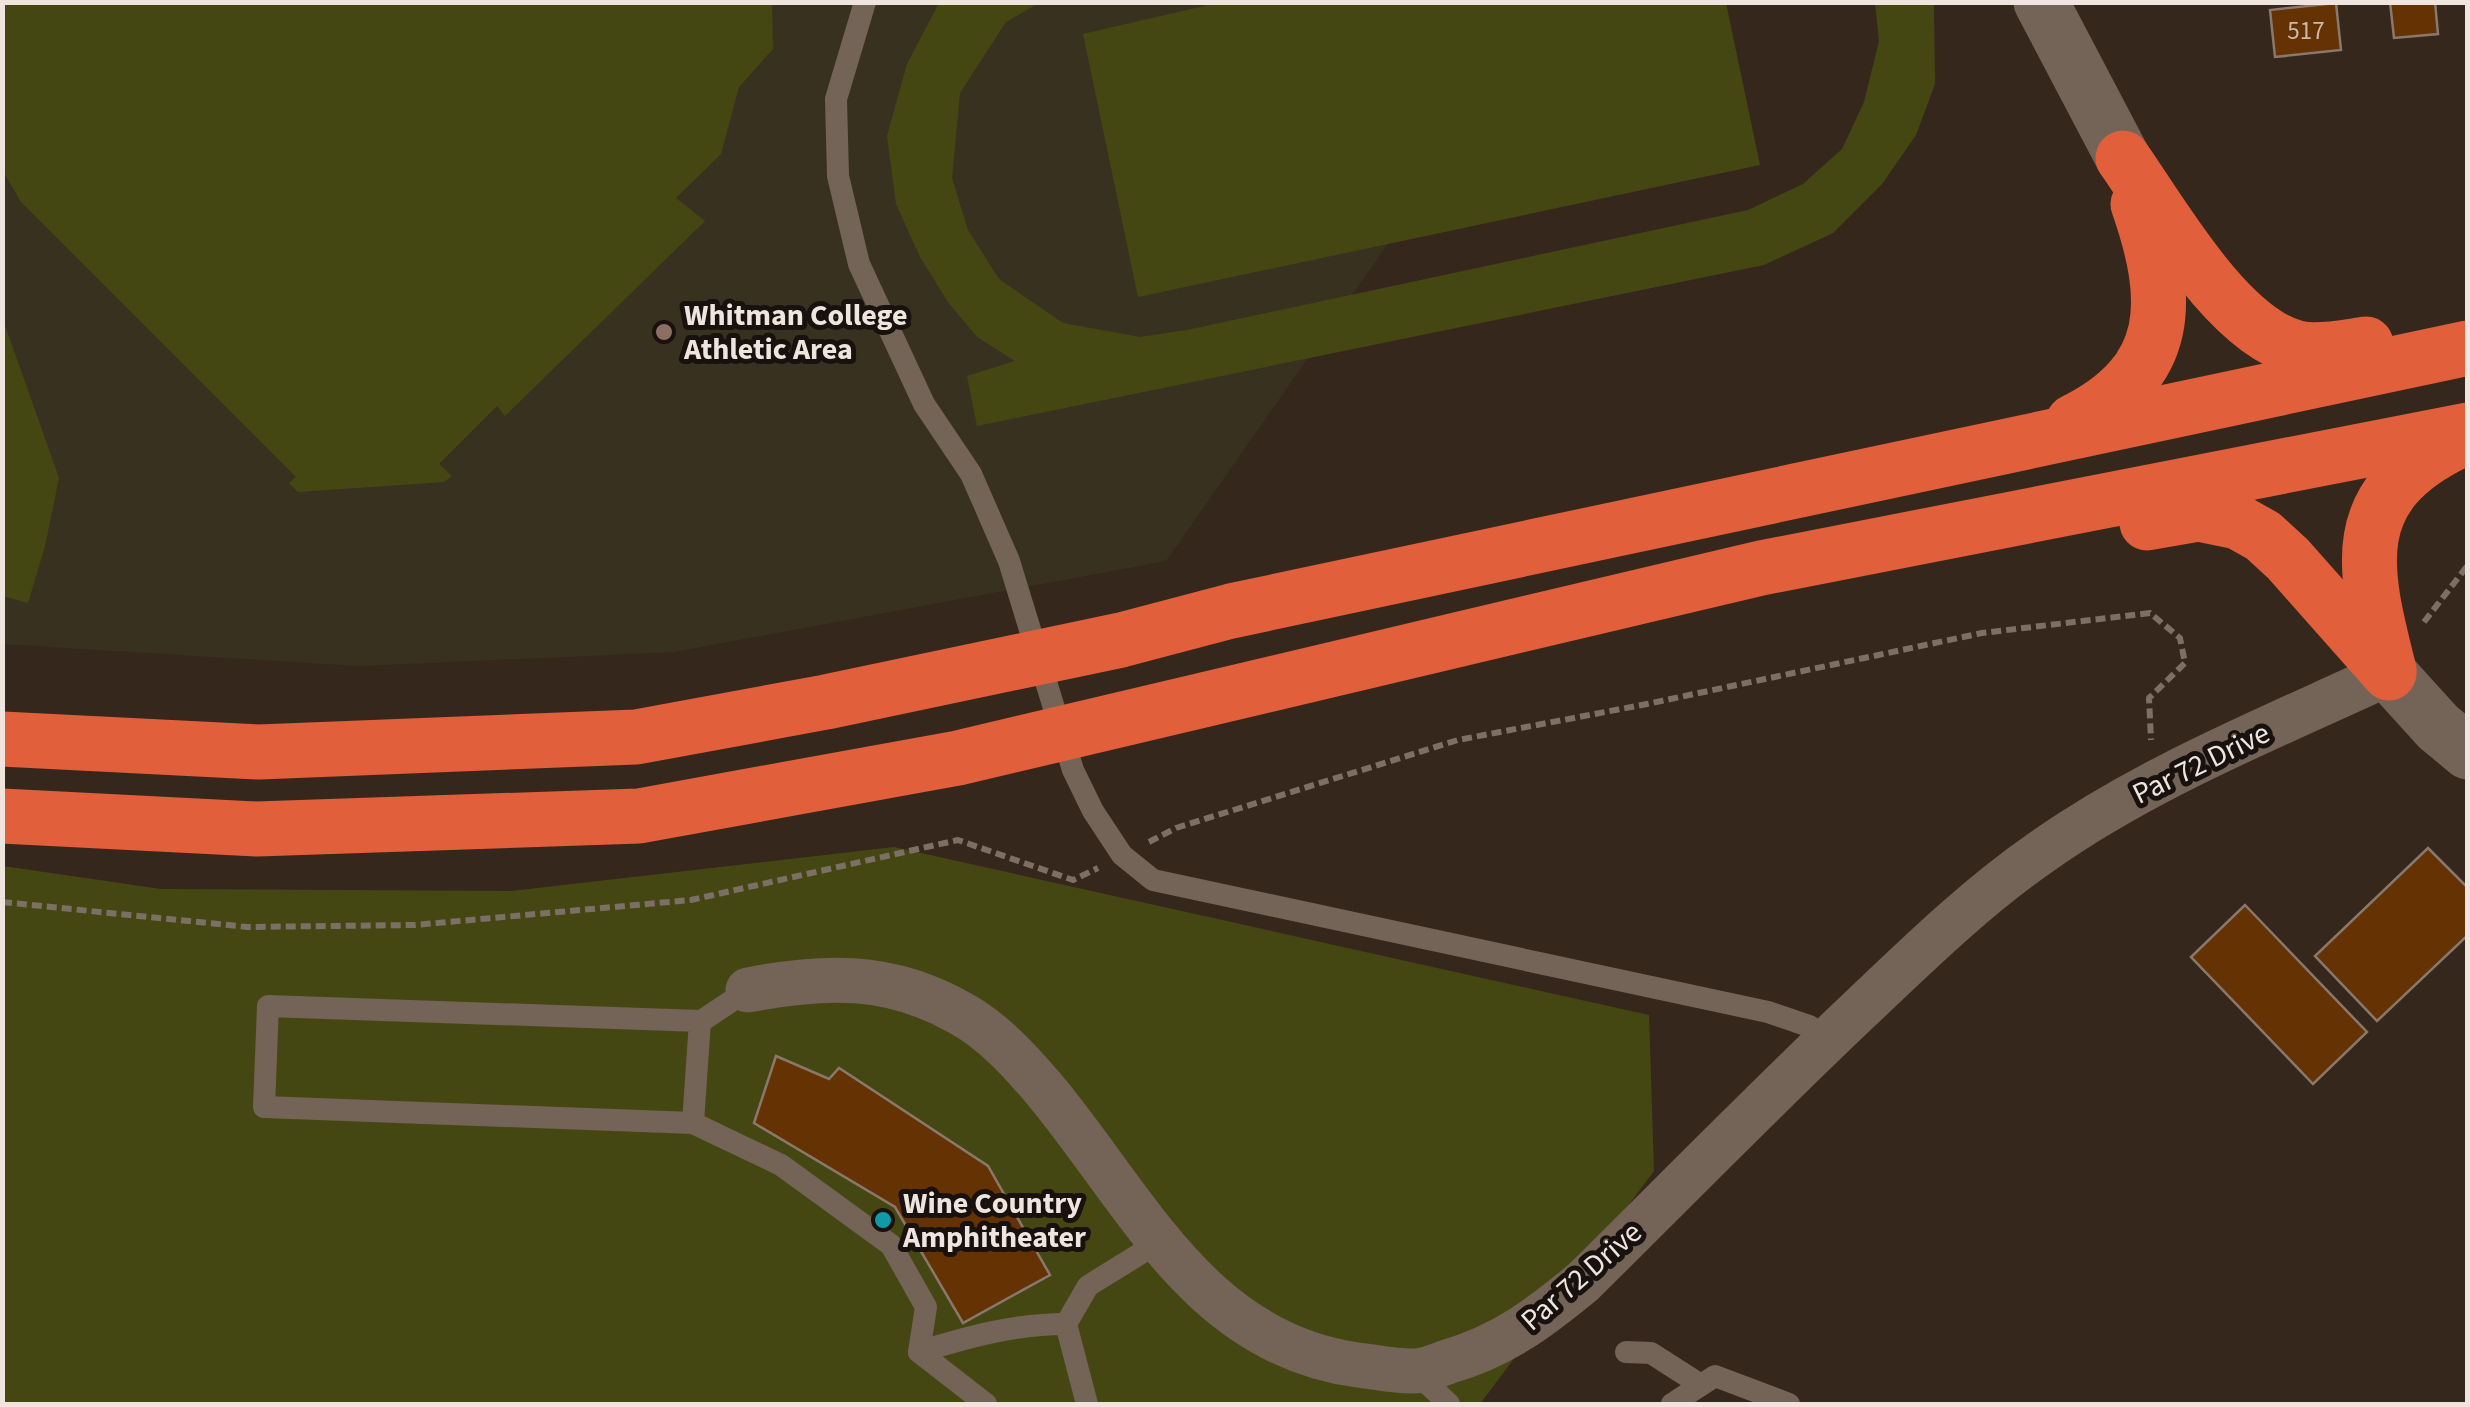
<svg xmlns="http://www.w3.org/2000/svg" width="2470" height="1407" font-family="'Source Sans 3',sans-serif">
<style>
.education{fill:#393120}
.green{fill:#454713}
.building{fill:#653204;stroke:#8a786d;stroke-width:2.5}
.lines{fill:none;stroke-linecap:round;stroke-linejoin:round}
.path{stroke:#7c6f66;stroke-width:6;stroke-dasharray:10 5;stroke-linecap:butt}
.lane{stroke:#746357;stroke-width:22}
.street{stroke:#746357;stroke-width:45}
.secondary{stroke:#746357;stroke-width:55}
.highway{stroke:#e25f3b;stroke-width:55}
.education-dot{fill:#8d6e63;stroke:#18110d;stroke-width:4}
.culture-dot{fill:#0f9aa8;stroke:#18110d;stroke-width:4}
.labels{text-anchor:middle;stroke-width:10;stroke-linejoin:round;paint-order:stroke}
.number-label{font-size:25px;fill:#ccb8a8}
.poi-label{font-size:30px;font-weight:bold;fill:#efe5de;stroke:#18110d;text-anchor:start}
.street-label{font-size:30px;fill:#efe5de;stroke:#18110d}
</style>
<rect width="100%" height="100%" fill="#36271d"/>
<path class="education" d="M 2,3 L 1410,3 L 1487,102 L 1166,561 L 674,652 L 359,666 L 3,644 Z"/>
<g class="green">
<path d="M 6,2 L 772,3 L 773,49 L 739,87 L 721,154 L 676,198 L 705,221 L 505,416 L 497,406 L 439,464 L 452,476 L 444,482 L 298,492 L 289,483 L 296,477 L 21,202 L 3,171 L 2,6 Z"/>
<path d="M 939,3 L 1039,3 L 1006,22 L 960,93 L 952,178 L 968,230 L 999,279 L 1063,323 L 1140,337 L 1187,330 L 1748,210 L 1803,184 L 1842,149 L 1864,102 L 1879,41 L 1875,3 L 1934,3 L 1935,84 L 1916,135 L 1882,184 L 1833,233 L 1764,265 L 977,426 L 967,376 L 1015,361 L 977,337 L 948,302 L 920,257 L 896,204 L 887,136 L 907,64 Z"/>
<path d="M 1217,3 L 1726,3 L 1760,165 L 1138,297 L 1083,34 Z"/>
<path d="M 2,317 L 59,478 L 45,546 L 28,603 L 3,596 Z"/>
<path d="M 894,847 L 1649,1015 L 1654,1171 L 1480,1404 L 3,1404 L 3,866 L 161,889 L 511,891 Z"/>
</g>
<g class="building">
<path d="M 2390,2 L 2435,2 L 2438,34 L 2394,38 Z"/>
<path d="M 2336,3 L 2341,50 L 2275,57 L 2270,10 Z"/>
<path d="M 2428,848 L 2468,888 L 2468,935 L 2377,1021 L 2315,956 Z"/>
<path d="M 2245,905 L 2367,1032 L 2313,1084 L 2191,957 Z"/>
<path d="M 776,1056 L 829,1079 L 839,1068 L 988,1166 L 1050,1275 L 963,1323 L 895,1207 L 754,1123 Z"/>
</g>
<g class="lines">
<g class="path">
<path d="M 2424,622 L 2468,565"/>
<path d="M 1149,842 L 1176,828 L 1458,740 L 1647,704 L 1982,633 L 2150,613 L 2180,638 L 2185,663 L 2149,698 L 2151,740"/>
<path d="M 2,902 L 247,927 L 415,925 L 691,900 L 958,840 L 1073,880 L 1098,868"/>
</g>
<g class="lane">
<path d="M 865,2 L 836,99 L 838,176 L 859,264 L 924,404 L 971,474 L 1009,561 L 1073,770 L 1093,811 L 1122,855 L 1153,880 L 1768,1012 L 1809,1026 L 1829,1038"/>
<path d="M 700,1022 L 748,990"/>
<path d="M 693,1123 L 700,1021 L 268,1006 L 264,1107 L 693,1123 L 781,1165 L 891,1245 L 926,1307 L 919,1352 L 986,1404"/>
<path d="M 919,1352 C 968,1337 1014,1324 1066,1324"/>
<path d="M 1626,1352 L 1651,1353 L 1701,1385"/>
<path d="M 1415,1372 L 1449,1404"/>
<path d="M 1087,1404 L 1066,1324 L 1088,1286 L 1159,1242"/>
<path d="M 1672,1404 L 1715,1376 L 1789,1404"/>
</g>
<path class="street" d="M 748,990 C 824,975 890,973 960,1013 C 993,1031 1020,1061 1044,1089 C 1136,1199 1200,1344 1358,1365 C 1376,1367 1394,1371 1411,1371 C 1423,1372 1436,1366 1447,1362 C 1504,1345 1538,1319 1583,1282 C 1674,1192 1764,1100 1858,1011 C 1916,956 1974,899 2040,853 C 2147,777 2271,728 2389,673"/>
<g class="secondary">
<path d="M 2041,2 L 2123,158"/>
<path d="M 2389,673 L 2438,727 L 2468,752"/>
</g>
<g class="highway">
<path d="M 2123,158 C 2163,215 2228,331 2297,348 C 2316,353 2345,347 2366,344"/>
<path d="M 2073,422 C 2174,372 2171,299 2138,204"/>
<path d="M 2147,523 L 2199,514 L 2238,522 L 2263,536 L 2288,559 L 2389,673"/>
<path d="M 2389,670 C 2363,568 2345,496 2456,442"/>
<path d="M 2,739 L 259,752 L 636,737 L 826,702 L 1121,640 L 1231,611 L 2468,348"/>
<path d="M 2,816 L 257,829 L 639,816 L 958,758 L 1761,568 L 2468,430"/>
</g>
</g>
<circle class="education-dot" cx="664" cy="332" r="10"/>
<circle class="culture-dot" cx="883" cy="1220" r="10"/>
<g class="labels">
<g class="number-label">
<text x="2306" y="39">517</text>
</g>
<g class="poi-label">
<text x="684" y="325">Whitman College<tspan x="684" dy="34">Athletic Area</tspan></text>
<text x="903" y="1213">Wine Country<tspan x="903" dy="34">Amphitheater</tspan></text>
</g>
<g class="street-label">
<text transform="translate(2201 763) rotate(-26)" y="10">Par 72 Drive</text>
<text transform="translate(1581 1276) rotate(-41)" y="10">Par 72 Drive</text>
</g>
</g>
<rect width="2470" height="1407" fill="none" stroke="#efe5de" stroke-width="10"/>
</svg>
